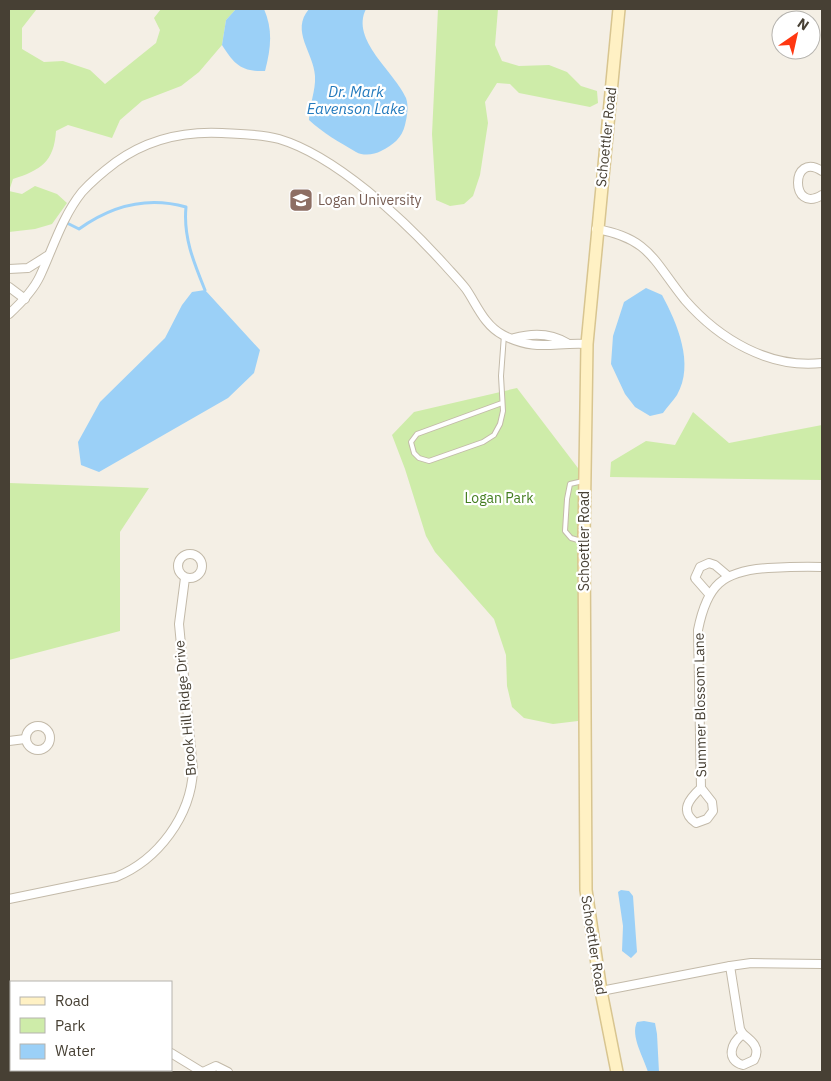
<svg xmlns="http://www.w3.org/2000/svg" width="831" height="1081" font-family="'IBM Plex Sans',sans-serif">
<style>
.green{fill:#ceeca9}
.water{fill:#9bd0f7}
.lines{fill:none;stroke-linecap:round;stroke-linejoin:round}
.stream{stroke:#9bd0f7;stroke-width:3}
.lane-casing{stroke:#c3baa9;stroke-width:6}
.street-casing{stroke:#c3baa9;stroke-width:10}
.secondary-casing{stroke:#d8c590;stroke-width:14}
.lane{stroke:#fff;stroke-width:4}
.street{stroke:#fff;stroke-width:8}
.secondary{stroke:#fff1c4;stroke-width:11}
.labels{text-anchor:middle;stroke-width:4.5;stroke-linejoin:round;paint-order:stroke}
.street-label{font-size:14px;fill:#474034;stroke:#fff}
.education-label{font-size:14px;fill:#785e54;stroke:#fff;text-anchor:start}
.park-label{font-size:14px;fill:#447e21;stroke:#fff}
.water-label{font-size:15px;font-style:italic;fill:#237abd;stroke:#fff}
</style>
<rect width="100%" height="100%" fill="#f4efe5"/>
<g class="green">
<path d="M 9,9 L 36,10 L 22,28 L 22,49 L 44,62 L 63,61 L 90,70 L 105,84 L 156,43 L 160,30 L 154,18 L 161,9 L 236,9 L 226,20 L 222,45 L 199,72 L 181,86 L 142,101 L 120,120 L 112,138 L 68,125 L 56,131 C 54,162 41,170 13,179 L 9,191 Z"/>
<path d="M 438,9 L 498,9 L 495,45 L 502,61 L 519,66 L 549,65 L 567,72 L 581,86 L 597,91 L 598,103 L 590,107 L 519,93 L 510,84 L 497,83 L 485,102 L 488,123 L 480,175 L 473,196 L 464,204 L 450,206 L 436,200 L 432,134 Z"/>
<path d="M 35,186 L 57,194 L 67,203 L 52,224 L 35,229 L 9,232 L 9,191 L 22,194 Z"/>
<path d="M 517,388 L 581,472 L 578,721 L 553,724 L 524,718 L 512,707 L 507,686 L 506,655 L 494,619 L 435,552 L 426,536 L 405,469 L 392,435 L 414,412 Z"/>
<path d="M 693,412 L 729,443 L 822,425 L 822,480 L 610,477 L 611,462 L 646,441 L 675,445 Z"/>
<path d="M 9,483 L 149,488 L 120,532 L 120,631 L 9,660 Z"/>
</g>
<g class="water">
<path d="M 236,9 L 264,9 C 273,30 271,48 265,71 C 241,72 234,64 222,45 L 226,20 Z"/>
<path d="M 309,9 L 366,9 C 350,40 395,72 406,98 C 409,106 407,117 405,125 C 402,138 393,145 381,151 C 374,155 363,156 356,152 C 339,142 323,133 309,120 C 309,105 316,91 315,76 C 314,53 290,31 309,9 Z"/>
<path d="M 646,288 L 662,295 C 677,323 695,364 677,395 C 673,401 667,407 663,413 L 650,416 L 635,407 L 625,394 L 611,364 L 613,336 L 624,302 Z"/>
<path d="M 205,290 L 260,350 L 254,373 L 228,398 L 99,472 L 81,465 L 78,442 L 100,402 L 165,338 L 182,305 L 192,292 Z"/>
<path d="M 621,890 L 629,891 L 633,896 L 637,952 L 631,958 L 622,951 L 623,926 L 618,892 Z"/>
<path d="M 644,1021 L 655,1023 L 657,1034 L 659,1072 L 648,1072 C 644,1058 630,1036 637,1022 Z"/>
</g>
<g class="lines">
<path class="stream" d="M 65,222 L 79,229 C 111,206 147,196 186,207 C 183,237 194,263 205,290"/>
<g class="lane-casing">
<g id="lane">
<path d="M 502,403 L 417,434 L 411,442 L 414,453 L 419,458 L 429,461 L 483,442 L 494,435 L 500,424 L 503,411 L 501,376 L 504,335"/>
<path d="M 582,538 L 578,540 L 571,538 L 565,531 L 567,499 L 570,484 L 583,481"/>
</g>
</g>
<g class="street-casing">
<g id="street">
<path d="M 822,171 C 790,150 790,215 822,195"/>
<path d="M 596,229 C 650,238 654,262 685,300 C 719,339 769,369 822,363"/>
<path d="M 9,269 L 28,268 L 47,256"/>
<path d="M 9,287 L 25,299"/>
<path d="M 9,314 C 21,303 33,291 40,276 C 53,248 62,217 82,192 C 92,181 104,171 116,162 C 148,139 184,131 222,133 C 241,134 261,134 279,139 C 336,156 403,219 443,263 C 450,271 459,280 466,289 C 477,305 484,325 503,335 C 536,352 553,342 587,344"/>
<path d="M 514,338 C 532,333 551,333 567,343"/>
<circle cx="190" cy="566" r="12"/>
<path d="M 709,594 L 695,578 L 700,567 L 709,563 L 715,565 L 728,576"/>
<circle cx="38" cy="738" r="12"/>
<path d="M 9,741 L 25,739"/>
<path d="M 701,788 L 712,802 L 713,811 L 707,819 L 696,823 C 679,811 689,799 701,788 L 698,630 C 707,585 722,571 768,568 C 786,567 804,566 822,567"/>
<path d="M 9,899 L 116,877 C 158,860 191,816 193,770 L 179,624 L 185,578"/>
<path d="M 730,966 L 740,1029 L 743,1034"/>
<path d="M 601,991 L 730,966 L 751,963 L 822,964"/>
<path d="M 743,1034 C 752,1041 761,1048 754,1060 L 743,1065 C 725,1060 731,1043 743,1034 Z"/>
<path d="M 171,1053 L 202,1072"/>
<path d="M 14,1072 L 16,1070"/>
<path d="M 203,1072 L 216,1066 L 228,1072"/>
</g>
</g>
<g class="secondary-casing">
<path id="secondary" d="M 617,1072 L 601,991 L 586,890 L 584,537 L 587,344 L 619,9"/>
</g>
<use href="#lane" class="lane"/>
<use href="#street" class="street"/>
<use href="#secondary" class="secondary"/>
</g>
<defs>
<g id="university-square" transform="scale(1.25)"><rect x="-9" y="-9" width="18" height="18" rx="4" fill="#8d6e63" stroke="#fff"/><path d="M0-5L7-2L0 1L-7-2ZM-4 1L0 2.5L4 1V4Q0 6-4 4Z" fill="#fff"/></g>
</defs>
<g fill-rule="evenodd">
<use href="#university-square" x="301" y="200"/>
</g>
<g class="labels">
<g class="street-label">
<text transform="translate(606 137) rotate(-84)" y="5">Schoettler Road</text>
<text transform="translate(584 541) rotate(-90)" y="5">Schoettler Road</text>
<text transform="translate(700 705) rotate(-91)" y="5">Summer Blossom Lane</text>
<text transform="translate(185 708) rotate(-95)" y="5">Brook Hill Ridge Drive</text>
<text transform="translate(594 945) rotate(81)" y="5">Schoettler Road</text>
</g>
<g class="education-label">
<text x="318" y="205">Logan University</text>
</g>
<g class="park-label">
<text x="499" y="503">Logan Park</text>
</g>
<g class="water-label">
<text x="356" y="97">Dr. Mark<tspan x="356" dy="17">Eavenson Lake</tspan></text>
</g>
</g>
<rect width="831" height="1081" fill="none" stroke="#474034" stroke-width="20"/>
<rect x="10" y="981" width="162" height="90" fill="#ffffff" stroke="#b5b3ae"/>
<rect x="20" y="997" width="25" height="8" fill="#fff1c4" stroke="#b5b3ae"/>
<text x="55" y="1006" font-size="15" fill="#474034">Road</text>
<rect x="20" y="1018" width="25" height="15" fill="#ceeca9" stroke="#b5b3ae"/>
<text x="55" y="1031" font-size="15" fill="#474034">Park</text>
<rect x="20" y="1044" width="25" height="15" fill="#9bd0f7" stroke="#b5b3ae"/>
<text x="55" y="1056" font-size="15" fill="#474034">Water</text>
<g transform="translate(796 35) rotate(34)"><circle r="24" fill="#ffffff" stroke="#b5b3ae"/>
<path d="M0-4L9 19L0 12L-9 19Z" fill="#ff3711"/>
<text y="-8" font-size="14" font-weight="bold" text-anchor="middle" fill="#474034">N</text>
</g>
</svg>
